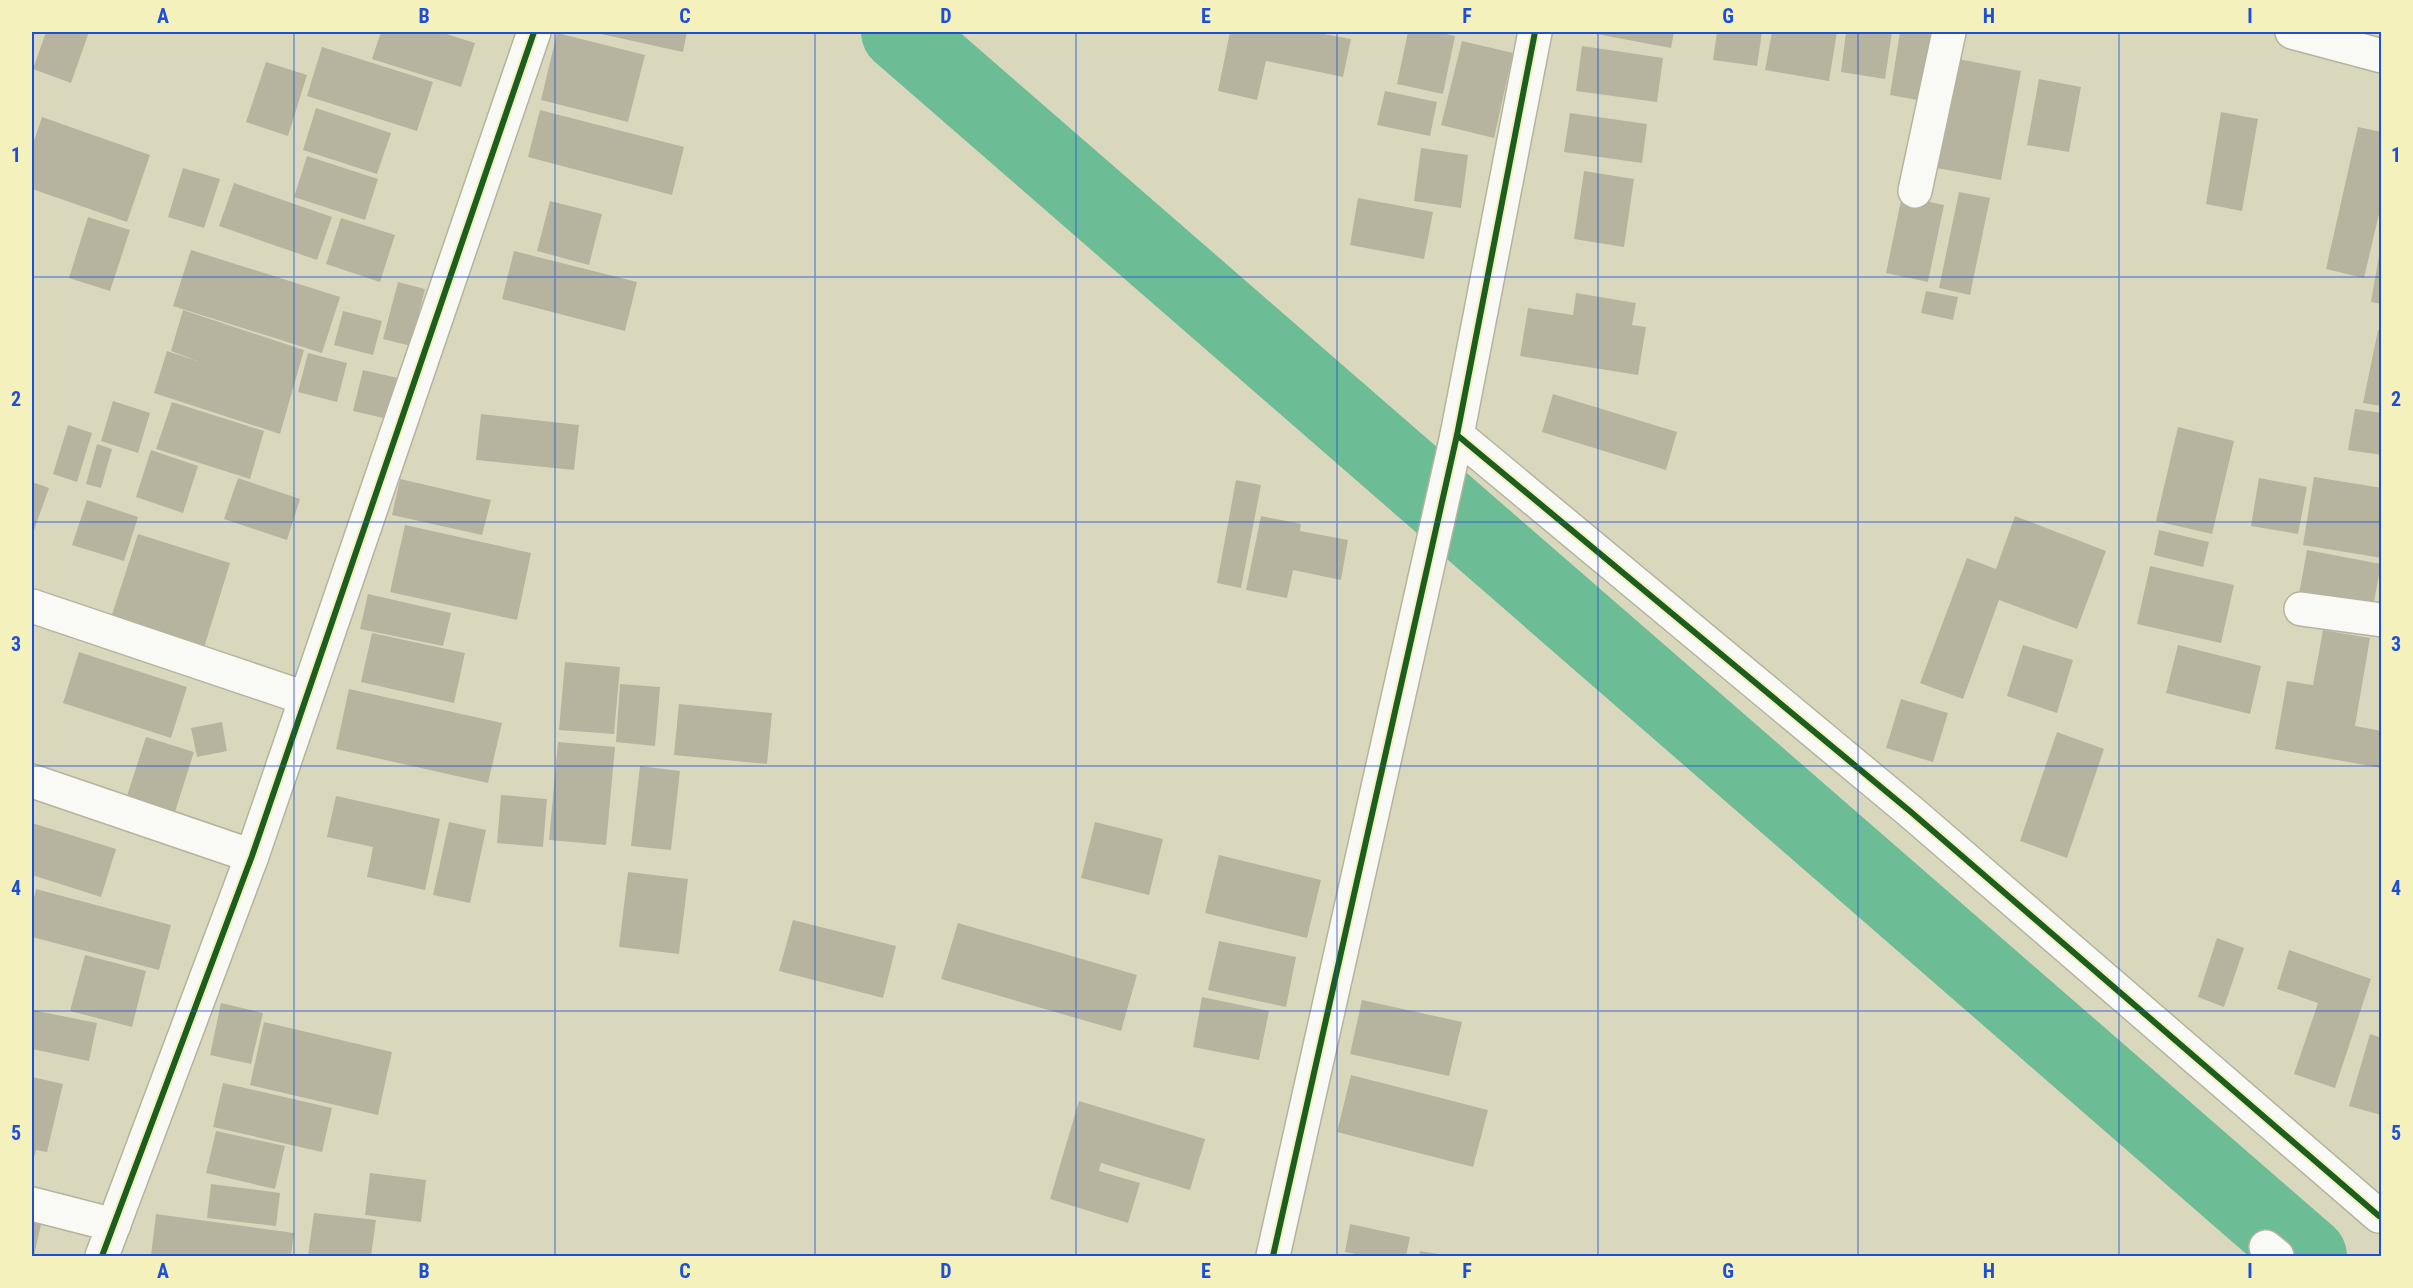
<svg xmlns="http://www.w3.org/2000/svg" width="2413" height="1288" font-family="'Roboto Condensed',sans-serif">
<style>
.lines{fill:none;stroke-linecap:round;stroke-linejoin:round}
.river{stroke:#6cbc95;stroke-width:78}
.building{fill:#b6b49e}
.street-casing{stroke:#b5b39d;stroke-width:36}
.street{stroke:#f9f9f5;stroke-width:33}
.cycleway-casing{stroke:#f5f1bc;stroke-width:10}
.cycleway{stroke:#1b5e20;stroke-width:6}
.grid{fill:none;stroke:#1d4ed8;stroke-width:1.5;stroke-opacity:0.55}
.neatline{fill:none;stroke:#1d4ed8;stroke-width:2}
.grid-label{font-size:20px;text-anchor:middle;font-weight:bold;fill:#1d4ed8}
</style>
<rect width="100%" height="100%" fill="#dad8bc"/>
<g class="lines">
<path class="river" d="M 900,32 L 2308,1256"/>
</g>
<g class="building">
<path d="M 46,32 L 89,32 L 71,83 L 33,69 Z"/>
<path d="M 381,32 L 440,32 L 475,43 L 461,87 L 372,59 Z"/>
<path d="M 592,32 L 687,32 L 683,52 Z"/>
<path d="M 1230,32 L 1313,32 L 1351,39 L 1343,77 L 1266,61 L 1257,100 L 1218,91 Z"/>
<path d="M 1408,32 L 1437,32 L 1455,36 L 1443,94 L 1397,84 Z"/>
<path d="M 1586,32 L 1674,32 L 1671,48 Z"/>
<path d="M 1717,32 L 1762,32 L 1757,66 L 1713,60 Z"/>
<path d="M 1772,32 L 1837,32 L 1829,81 L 1765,70 Z"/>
<path d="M 1846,32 L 1892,32 L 1885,79 L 1841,72 Z"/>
<path d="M 1900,32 L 1940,32 L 1929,102 L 1890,95 Z"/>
<path d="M 557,33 L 645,55 L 628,122 L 541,100 Z"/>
<path d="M 1462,41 L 1513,53 L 1494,138 L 1441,125 Z"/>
<path d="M 1582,46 L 1663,58 L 1657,102 L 1576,91 Z"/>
<path d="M 322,47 L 433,82 L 417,131 L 307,96 Z"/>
<path d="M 1958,59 L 2021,71 L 2001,180 L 1937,168 Z"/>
<path d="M 266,62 L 307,75 L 288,136 L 246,122 Z"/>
<path d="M 2039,79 L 2081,87 L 2069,152 L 2027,145 Z"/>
<path d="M 1385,91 L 1437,102 L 1430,136 L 1377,125 Z"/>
<path d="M 316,108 L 391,133 L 377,174 L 303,150 Z"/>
<path d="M 540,110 L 684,147 L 672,195 L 528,157 Z"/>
<path d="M 2221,112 L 2258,119 L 2242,211 L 2206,204 Z"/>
<path d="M 1570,113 L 1647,124 L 1642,163 L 1564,152 Z"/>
<path d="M 42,117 L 150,155 L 127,222 L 32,189 L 32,147 Z"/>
<path d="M 2358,127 L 2382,132 L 2382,201 L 2364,278 L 2326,269 Z"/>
<path d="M 1421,148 L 1468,155 L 1461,208 L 1414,201 Z"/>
<path d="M 307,156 L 378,179 L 365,220 L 294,197 Z"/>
<path d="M 183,168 L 220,179 L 204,228 L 168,217 Z"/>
<path d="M 1584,171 L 1634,179 L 1624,247 L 1574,239 Z"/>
<path d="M 234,183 L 332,217 L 317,260 L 219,226 Z"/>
<path d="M 1959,192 L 1990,198 L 1970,295 L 1939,288 Z"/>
<path d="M 1902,196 L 1944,205 L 1928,282 L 1886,273 Z"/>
<path d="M 1358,198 L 1433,212 L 1424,259 L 1350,245 Z"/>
<path d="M 550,201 L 602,214 L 589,265 L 537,251 Z"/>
<path d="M 88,217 L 130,230 L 110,291 L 69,278 Z"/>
<path d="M 341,218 L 395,235 L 380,282 L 326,264 Z"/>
<path d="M 191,250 L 340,297 L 322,353 L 173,306 Z"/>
<path d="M 2380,250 L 2382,250 L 2382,304 L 2371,302 Z"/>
<path d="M 514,251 L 637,282 L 625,331 L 502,299 Z"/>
<path d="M 398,282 L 425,289 L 411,346 L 383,339 Z"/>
<path d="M 1926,291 L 1958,297 L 1953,320 L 1921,313 Z"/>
<path d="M 1576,293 L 1636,303 L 1632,325 L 1646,327 L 1638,375 L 1520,356 L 1528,308 L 1573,315 Z"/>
<path d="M 183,310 L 304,350 L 280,434 L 154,393 L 167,351 L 197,361 L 171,351 Z"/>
<path d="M 343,311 L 382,321 L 373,355 L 334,345 Z"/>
<path d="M 2378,330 L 2382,331 L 2382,406 L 2363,403 Z"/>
<path d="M 308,353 L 347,363 L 337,402 L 298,392 Z"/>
<path d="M 363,370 L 402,379 L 392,420 L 353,411 Z"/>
<path d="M 1553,394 L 1677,432 L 1666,470 L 1542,432 Z"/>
<path d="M 113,401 L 150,413 L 138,453 L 101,441 Z"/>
<path d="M 172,402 L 264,431 L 250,479 L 156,449 Z"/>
<path d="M 2355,409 L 2382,413 L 2382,455 L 2348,450 Z"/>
<path d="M 481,414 L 579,425 L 574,470 L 476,460 Z"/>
<path d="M 68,425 L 92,433 L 77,482 L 53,474 Z"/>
<path d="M 2178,427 L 2234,441 L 2212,534 L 2156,521 Z"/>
<path d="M 97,444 L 112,449 L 101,488 L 86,484 Z"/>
<path d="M 151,450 L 198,466 L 183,513 L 136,497 Z"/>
<path d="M 2314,477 L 2382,488 L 2382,558 L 2303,545 Z"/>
<path d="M 238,478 L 300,499 L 287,540 L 224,519 Z"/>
<path d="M 2259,478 L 2307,487 L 2298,534 L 2251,526 Z"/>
<path d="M 400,479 L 491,500 L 482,535 L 392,515 Z"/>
<path d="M 1236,480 L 1261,485 L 1241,588 L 1217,583 Z"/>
<path d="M 32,482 L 49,488 L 32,536 Z"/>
<path d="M 87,500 L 138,517 L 124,561 L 72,545 Z"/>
<path d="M 1261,516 L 1301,524 L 1300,531 L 1348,540 L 1341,580 L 1293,570 L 1287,598 L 1246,590 Z"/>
<path d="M 2015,516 L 2106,551 L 2077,629 L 1999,600 L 1963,699 L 1920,683 L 1967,558 L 1996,569 Z"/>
<path d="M 405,525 L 531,553 L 517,620 L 390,592 Z"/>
<path d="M 2159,530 L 2209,542 L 2203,567 L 2154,555 Z"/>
<path d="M 138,534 L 230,563 L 203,651 L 110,621 Z"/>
<path d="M 2307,550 L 2381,564 L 2373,607 L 2299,594 Z"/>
<path d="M 2150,566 L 2234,585 L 2221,643 L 2137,624 Z"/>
<path d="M 368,594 L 451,613 L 443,646 L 360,629 Z"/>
<path d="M 2323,630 L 2370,638 L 2355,726 L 2382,731 L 2382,768 L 2275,749 L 2287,681 L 2313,685 Z"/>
<path d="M 372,633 L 465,653 L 454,703 L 361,682 Z"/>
<path d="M 2023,645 L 2073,660 L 2057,713 L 2007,696 Z"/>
<path d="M 2178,645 L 2261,666 L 2250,714 L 2166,693 Z"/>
<path d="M 79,652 L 187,687 L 171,738 L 63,703 Z"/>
<path d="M 565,662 L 620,667 L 614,734 L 559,730 Z"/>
<path d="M 620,684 L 660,687 L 655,746 L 616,742 Z"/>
<path d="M 349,689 L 502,723 L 488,783 L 336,749 Z"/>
<path d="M 1901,699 L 1948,713 L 1933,762 L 1886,748 Z"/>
<path d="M 679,704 L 772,713 L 767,764 L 674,755 Z"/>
<path d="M 222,722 L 227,751 L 197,757 L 191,728 Z"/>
<path d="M 2057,732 L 2104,749 L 2067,858 L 2020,841 Z"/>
<path d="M 146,737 L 194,752 L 174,815 L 126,799 Z"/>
<path d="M 558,742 L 615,747 L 606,845 L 549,840 Z"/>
<path d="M 640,766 L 680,771 L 671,850 L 631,846 Z"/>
<path d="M 501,795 L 547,799 L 543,847 L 497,843 Z"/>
<path d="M 336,796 L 440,819 L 425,890 L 367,877 L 373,847 L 327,837 Z"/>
<path d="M 449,822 L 486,830 L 470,903 L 433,895 Z"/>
<path d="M 1095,822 L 1163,839 L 1149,895 L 1081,878 Z"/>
<path d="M 32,823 L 116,849 L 101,897 L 32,875 Z"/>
<path d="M 1219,855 L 1321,880 L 1307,938 L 1205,913 Z"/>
<path d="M 628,872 L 688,879 L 679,954 L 619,947 Z"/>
<path d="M 36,889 L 171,925 L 159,970 L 32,937 L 32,907 Z"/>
<path d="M 793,920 L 896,946 L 883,998 L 779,971 Z"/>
<path d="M 958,923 L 1137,975 L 1121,1031 L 941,979 Z"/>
<path d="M 2217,938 L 2244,948 L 2224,1007 L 2198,997 Z"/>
<path d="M 1219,941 L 1296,957 L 1286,1007 L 1208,990 Z"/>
<path d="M 2289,950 L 2371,979 L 2335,1088 L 2294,1074 L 2318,1003 L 2277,989 Z"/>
<path d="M 85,955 L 146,971 L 132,1027 L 70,1011 Z"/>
<path d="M 1202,997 L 1269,1011 L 1259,1060 L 1193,1047 Z"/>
<path d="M 1362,1000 L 1462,1022 L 1449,1076 L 1350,1054 Z"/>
<path d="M 221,1003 L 263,1013 L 251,1064 L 210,1055 Z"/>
<path d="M 32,1010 L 97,1023 L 89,1061 L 32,1049 Z"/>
<path d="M 264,1022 L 392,1052 L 378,1115 L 250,1085 Z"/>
<path d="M 2370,1034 L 2382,1038 L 2381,1115 L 2349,1106 Z"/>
<path d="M 1351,1075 L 1488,1110 L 1473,1167 L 1337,1132 Z"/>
<path d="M 32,1077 L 63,1084 L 47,1152 L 36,1150 L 32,1165 Z"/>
<path d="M 223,1083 L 332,1108 L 322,1152 L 213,1127 Z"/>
<path d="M 1079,1101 L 1205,1139 L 1190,1190 L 1101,1163 L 1099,1171 L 1140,1183 L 1128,1223 L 1050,1199 Z"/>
<path d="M 216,1131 L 285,1146 L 275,1189 L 206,1173 Z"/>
<path d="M 370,1173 L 426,1180 L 421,1222 L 365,1215 Z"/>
<path d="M 211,1184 L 280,1193 L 276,1226 L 207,1218 Z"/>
<path d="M 314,1213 L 376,1220 L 371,1256 L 308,1256 Z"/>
<path d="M 156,1214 L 294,1233 L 291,1256 L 151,1256 Z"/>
<path d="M 32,1217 L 42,1220 L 34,1256 L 32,1256 Z"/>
<path d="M 1350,1224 L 1410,1237 L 1406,1256 L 1366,1256 L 1345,1252 Z"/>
<path d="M 1420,1251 L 1445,1255 L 1445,1256 L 1419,1256 Z"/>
</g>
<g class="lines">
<g class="street-casing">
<g id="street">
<path d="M 2292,32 L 2382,56"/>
<path d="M 1915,191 L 1949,32"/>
<path d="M 1457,435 L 1911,812 L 2379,1216"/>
<path d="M 32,606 L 305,698"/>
<path d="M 2301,609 L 2382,620"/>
<path d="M 32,781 L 252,856"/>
<path d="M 32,1204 L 114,1225"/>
<path d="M 2266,1247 L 2277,1256"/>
<path d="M 102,1256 L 252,856 L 534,32"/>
<path d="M 1273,1256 L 1457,435 L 1535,32"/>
</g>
</g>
<use href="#street" class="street"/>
<g class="cycleway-casing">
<g id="cycleway">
<path d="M 1457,435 L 1911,812 L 2379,1216"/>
<path d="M 102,1256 L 252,856 L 534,32"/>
<path d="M 1273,1256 L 1457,435 L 1535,32"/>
</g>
</g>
<use href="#cycleway" class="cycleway"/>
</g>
<path class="grid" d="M 294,32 L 294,1256M 555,32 L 555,1256M 815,32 L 815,1256M 1076,32 L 1076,1256M 1337,32 L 1337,1256M 1598,32 L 1598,1256M 1858,32 L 1858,1256M 2119,32 L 2119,1256M 32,277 L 2382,277M 32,522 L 2382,522M 32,766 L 2382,766M 32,1011 L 2382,1011"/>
<rect width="2413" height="1288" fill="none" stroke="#f5f1bc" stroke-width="66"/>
<rect x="33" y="33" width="2347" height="1222" class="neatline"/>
<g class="grid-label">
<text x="163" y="23">A</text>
<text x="424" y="23">B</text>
<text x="685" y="23">C</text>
<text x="946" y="23">D</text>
<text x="1206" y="23">E</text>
<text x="1467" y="23">F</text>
<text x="1728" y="23">G</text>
<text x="1989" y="23">H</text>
<text x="2250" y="23">I</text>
<text x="16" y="162">1</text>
<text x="2396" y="162">1</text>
<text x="16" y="406">2</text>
<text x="2396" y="406">2</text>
<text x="16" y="651">3</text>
<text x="2396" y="651">3</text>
<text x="16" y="895">4</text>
<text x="2396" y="895">4</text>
<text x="16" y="1140">5</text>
<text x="2396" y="1140">5</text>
<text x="163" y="1278">A</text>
<text x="424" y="1278">B</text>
<text x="685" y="1278">C</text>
<text x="946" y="1278">D</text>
<text x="1206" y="1278">E</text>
<text x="1467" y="1278">F</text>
<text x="1728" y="1278">G</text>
<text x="1989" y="1278">H</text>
<text x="2250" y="1278">I</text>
</g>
</svg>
